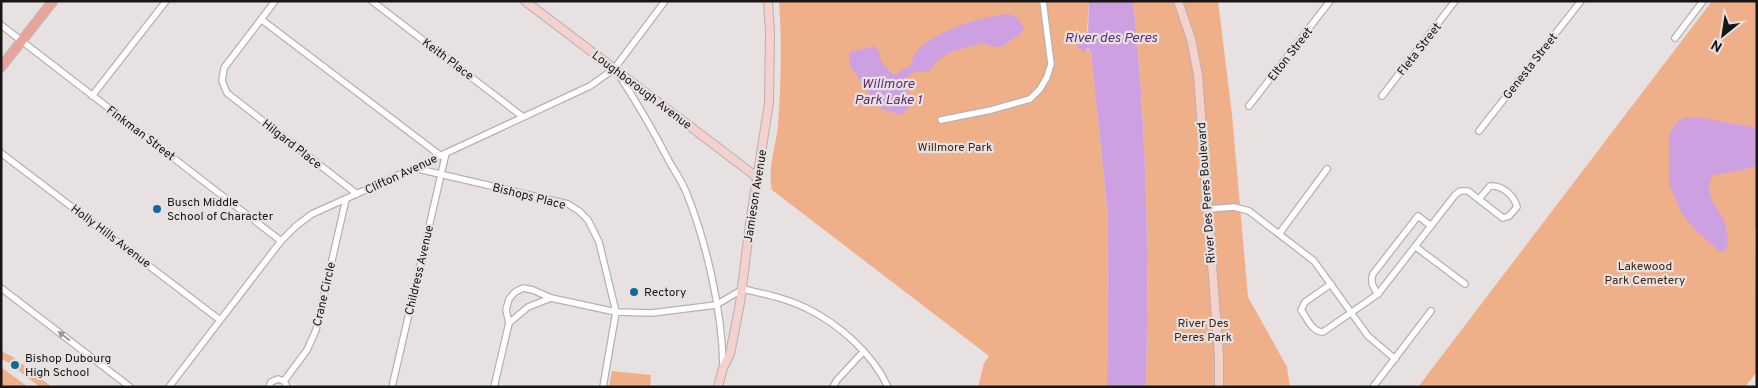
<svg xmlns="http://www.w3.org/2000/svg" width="1758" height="388" font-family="Overpass,sans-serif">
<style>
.green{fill:#efb089}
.water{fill:#cca0e1}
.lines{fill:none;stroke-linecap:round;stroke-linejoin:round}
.street-casing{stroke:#b7b0b2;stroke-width:8}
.secondary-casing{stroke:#b7b0b2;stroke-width:10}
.primary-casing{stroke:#bebdbd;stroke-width:11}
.street{stroke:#fff;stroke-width:5.5}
.secondary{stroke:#f4d1cd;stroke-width:8}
.primary{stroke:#e8a39a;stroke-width:9}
.oneway{fill:#979696}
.poi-dot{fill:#126999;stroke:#e8e1e2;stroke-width:2}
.labels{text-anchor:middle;stroke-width:4.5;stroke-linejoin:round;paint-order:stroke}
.street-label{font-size:12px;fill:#171515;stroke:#e8e1e2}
.park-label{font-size:12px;fill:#412411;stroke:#e8e1e2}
.poi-label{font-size:12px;fill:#171515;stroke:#e8e1e2;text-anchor:start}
.water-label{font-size:14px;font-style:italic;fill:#622c79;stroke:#e8e1e2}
</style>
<rect width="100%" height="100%" fill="#e8e1e2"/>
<g class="green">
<path d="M 779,1 L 1089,1 L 1086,49 L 1090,50 L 1092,59 L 1108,215 L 1107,387 L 978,387 L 984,363 L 989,356 L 772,190 C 767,168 776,147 778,125 C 781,84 782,42 779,1 Z"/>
<path d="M 1133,1 L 1218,1 L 1232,114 L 1248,297 L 1287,367 L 1290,387 L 1146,387 C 1149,258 1147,129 1133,1 Z"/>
<path d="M 1712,1 L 1757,1 L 1757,226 L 1755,228 L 1757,372 L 1745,387 L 1418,387 Z"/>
<path d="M 1,351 L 13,357 L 52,387 L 40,387 L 9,363 L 1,359 Z"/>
<path d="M 1,367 L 28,387 L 1,387 Z"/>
<path d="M 612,371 L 651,375 L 650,387 L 609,387 Z"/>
</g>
<g class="water">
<path d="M 1089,1 L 1133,1 C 1147,129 1149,258 1146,387 L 1107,387 L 1108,215 L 1091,52 L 1088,48 L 1084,52 L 1076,46 L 1088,32 Z"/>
<path d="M 1008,14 L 1017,17 L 1024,28 L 1020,34 L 1001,47 L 995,47 L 982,43 L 951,52 L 939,59 L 928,72 L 915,71 L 903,80 L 903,85 C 912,97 914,104 901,115 L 879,108 L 850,66 L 849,57 L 850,52 L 874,46 L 878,50 L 881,61 L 892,74 L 896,74 L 911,65 C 912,61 913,57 915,54 C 930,32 982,16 1008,14 Z"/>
<path d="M 1686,117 L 1702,118 L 1757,128 L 1757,165 C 1744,172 1726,171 1712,176 C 1709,183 1708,188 1710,195 C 1712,203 1718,209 1722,216 C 1726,225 1733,248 1722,253 L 1697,232 L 1682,214 L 1669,185 L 1669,134 L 1678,121 Z"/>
</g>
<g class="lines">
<g class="street-casing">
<g id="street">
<path d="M 275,1 L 224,68 L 222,81 L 227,93 L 357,194"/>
<path d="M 372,1 L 523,117"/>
<path d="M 262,20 L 441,156"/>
<path d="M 1,25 L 281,241"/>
<path d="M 1675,38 L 1703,1"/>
<path d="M 617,72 C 636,101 653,130 669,161 C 675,172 683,183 687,194 C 707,245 722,311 723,365"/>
<path d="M 92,96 L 166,1"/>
<path d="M 1382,96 L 1455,1"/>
<path d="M 1249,106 L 1330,1"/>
<path d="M 941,120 L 991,110 L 1030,99 L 1040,89 L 1047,77 L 1051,64 L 1043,1"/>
<path d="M 1479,131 L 1581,1"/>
<path d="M 1,153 L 220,320"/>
<path d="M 414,168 L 568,204 L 579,211 L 588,220 L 599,242 L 616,312 L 603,387"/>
<path d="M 1208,209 L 1234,207 L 1249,211 L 1314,261 L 1368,336 L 1395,359"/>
<path d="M 1279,234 L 1327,169"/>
<path d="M 1416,247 L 1465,284"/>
<path d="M 1331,284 L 1305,302 L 1301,310 C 1307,318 1312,332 1323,332 L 1378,294 L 1455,195 L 1460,191 L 1468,191 L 1503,218 L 1509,216 L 1517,207 C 1514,195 1502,185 1490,186 L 1479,199"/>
<path d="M 1,288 L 130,387"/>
<path d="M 1378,294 C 1373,287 1370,282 1373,274 L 1418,216 L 1431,226"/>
<path d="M 509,323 L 528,307 L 551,298"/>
<path d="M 284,381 L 307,350 L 316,330 L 346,199"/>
<path d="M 169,387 L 281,241 L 296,226 L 312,214 L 414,168 L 590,86 L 614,69 L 665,1"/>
<path d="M 269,387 L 271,382 L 278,379 L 284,381 L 287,387"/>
<path d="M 392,387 L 446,153"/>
<path d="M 494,387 L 509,323 L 506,310 L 509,299 L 515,292 L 523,288 L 533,290 L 551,298 L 616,312 L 652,313 L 716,305 L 743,289 C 764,294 786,298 806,308 C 839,324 872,353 888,387"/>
<path d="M 833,387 L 837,380 L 863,352"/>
<path d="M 1373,387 L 1431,311"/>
</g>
</g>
<g class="secondary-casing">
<g id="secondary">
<path d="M 525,1 L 758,178"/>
<path d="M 1178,1 L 1191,39 L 1198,75 L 1219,357 L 1219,387"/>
<path d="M 718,387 L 723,368 L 730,354 L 740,303 L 750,223 L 769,103 L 770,33 L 768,1"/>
</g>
</g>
<g class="primary-casing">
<path id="primary" d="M 1,67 L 53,1"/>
</g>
<use href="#street" class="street"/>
<use href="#secondary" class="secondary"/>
<use href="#primary" class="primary"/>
</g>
<defs><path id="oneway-solid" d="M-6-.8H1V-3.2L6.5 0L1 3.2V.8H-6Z" transform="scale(1.25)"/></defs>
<use class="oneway" href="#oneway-solid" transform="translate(64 336) rotate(-143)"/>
<g class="poi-dot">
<circle cx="157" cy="209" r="5"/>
<circle cx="634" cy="292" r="5"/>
<circle cx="15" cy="365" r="5"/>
</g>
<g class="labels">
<g class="street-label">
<text transform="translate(1419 49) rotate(-52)" y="4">Fleta Street</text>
<text transform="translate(1290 54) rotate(-52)" y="4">Elton Street</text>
<text transform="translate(448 59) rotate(37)" y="4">Keith Place</text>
<text transform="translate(1530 66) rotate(-52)" y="4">Genesta Street</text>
<text transform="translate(642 90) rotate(37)" y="4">Loughborough Avenue</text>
<text transform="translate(141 133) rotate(37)" y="4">Finkman Street</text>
<text transform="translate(292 144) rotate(38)" y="4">Hilgard Place</text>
<text transform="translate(401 174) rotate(-25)" y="4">Clifton Avenue</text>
<text transform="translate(1206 193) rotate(-94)" y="4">River Des Peres Boulevard</text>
<text transform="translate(529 196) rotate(14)" y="4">Bishops Place</text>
<text transform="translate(755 196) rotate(-81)" y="4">Jamieson Avenue</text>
<text transform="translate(111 236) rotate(37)" y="4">Holly Hills Avenue</text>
<text transform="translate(419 270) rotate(-77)" y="4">Childress Avenue</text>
<text transform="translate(324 294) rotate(-77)" y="4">Crane Circle</text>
</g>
<g class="park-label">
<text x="955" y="151">Willmore Park</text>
<text x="1645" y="270">Lakewood<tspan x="1645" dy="14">Park Cemetery</tspan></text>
<text x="1203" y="327">River Des<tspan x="1203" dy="14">Peres Park</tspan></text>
</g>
<g class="poi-label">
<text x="167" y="206">Busch Middle<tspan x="167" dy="14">School of Character</tspan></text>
<text x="644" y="296">Rectory</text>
<text x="25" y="362">Bishop Dubourg<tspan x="25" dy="14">High School</tspan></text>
</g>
<g class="water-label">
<text x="1111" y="42">River des Peres</text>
<text x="888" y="88">Willmore<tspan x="888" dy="16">Park Lake 1</tspan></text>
</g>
</g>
<rect width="1758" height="388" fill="none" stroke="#171515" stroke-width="5"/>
<g transform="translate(1723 35) rotate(210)" stroke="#e8e1e2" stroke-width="4" paint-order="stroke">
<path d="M0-4L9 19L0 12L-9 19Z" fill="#171515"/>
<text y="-8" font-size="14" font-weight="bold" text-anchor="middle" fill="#171515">N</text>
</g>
</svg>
